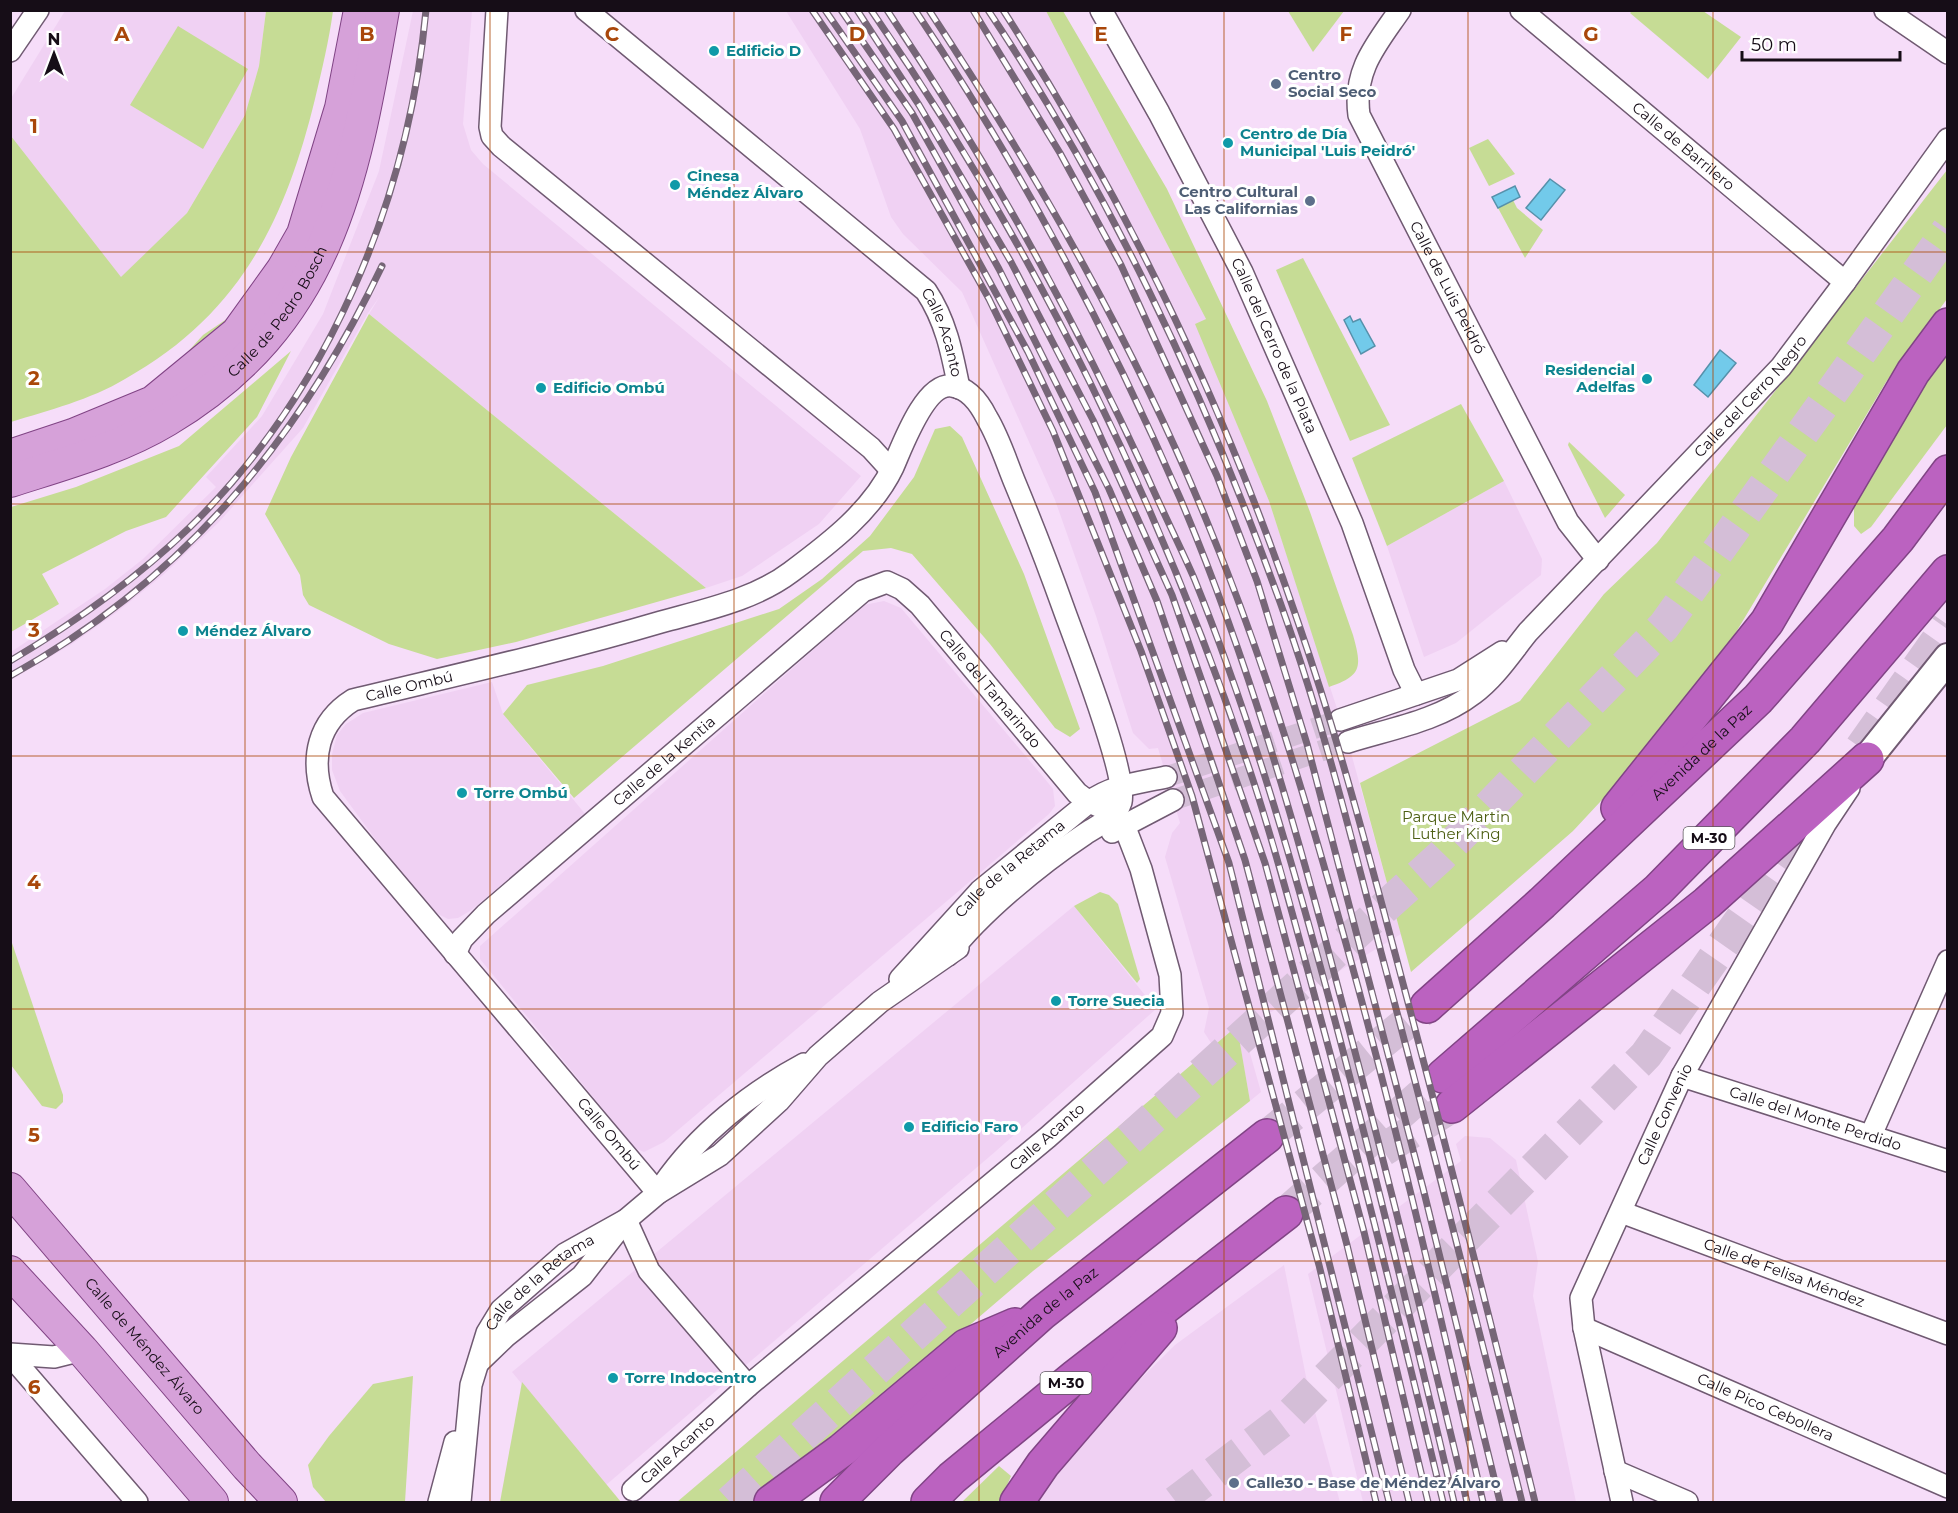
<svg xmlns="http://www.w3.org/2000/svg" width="1958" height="1513" font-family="Montserrat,sans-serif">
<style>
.built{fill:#f0d1f3}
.green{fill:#c6dc95}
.water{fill:#72caea;stroke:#5691ab;stroke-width:1.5}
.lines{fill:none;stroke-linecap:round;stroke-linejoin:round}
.street-tunnel{stroke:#d4bed7;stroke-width:21;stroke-dasharray:21 10;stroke-linecap:butt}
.highway-tunnel{stroke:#d4bed7;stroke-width:33;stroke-dasharray:33 16;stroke-linecap:butt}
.street-casing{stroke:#705a72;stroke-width:24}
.secondary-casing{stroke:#705a72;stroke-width:32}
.primary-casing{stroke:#814485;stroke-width:34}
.highway-casing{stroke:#814485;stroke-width:36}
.street{stroke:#fff;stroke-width:21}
.secondary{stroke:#fff;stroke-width:28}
.primary{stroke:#d6a1d9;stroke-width:32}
.highway{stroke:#bb62c0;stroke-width:33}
.rail-casing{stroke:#766677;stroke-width:7}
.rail{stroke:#fff;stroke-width:4.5;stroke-dasharray:14;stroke-linecap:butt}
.grid{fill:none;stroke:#a9470a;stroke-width:1.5;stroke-opacity:0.55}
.culture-dot{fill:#0f9aa8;stroke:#fff;stroke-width:2}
.service-dot{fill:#5c6f8a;stroke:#fff;stroke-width:2}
.labels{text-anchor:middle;stroke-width:6;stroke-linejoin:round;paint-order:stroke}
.shield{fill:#fff;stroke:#5c565d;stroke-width:1.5}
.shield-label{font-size:14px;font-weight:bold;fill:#160d17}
.culture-label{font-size:15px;font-weight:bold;fill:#0d838f;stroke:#fff;text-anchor:start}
.service-label{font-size:15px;font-weight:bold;fill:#4e5e75;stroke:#fff;text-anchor:start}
.street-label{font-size:15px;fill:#160d17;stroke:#fff}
.park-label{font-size:15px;fill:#4d5f13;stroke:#fff}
.grid-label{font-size:20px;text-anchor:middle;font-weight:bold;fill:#a9470a;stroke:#fff;stroke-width:6;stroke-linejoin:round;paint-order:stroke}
</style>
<rect width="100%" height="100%" fill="#f6ddf9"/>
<g class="built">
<path d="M 65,11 L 266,11 L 259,66 L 245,115 L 187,213 L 121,278 L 11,136 L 10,100 Z"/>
<path d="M 413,11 L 472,11 L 463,124 L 471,150 L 483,164 L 861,476 L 819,524 L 742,576 L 706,588 L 369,314 L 380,296 L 368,313 L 303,428 L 219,522 L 163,575 L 117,612 L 72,644 L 11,680 L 11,652 L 105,589 L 143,559 L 216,487 L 206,477 L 262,416 L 323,314 L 379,171 Z"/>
<path d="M 786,11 L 1046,11 L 1206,319 L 1196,324 L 1269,501 L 1348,742 L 1401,934 L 1243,1029 L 1261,1092 L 1250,1101 L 1237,1027 L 1213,1046 L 1204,1032 L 1209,1008 L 1165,857 L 1172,833 L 1180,823 L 1158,748 L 1149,749 L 1133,733 L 1096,616 L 1055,500 L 962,292 L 903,234 L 891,217 L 860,129 Z"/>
<path d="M 1504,481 L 1542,559 L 1541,575 L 1456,643 L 1424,657 L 1387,546 Z"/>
<path d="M 884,601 L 901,608 L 1045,779 L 1053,789 L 1055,806 L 1049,814 L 664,1142 L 644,1152 L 635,1148 L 480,959 L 480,946 L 864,605 Z"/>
<path d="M 492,682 L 503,714 L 586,815 L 470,911 L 458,918 L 448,919 L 436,913 L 392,862 L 340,791 L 332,770 L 332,754 L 337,735 L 346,724 L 363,713 Z"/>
<path d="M 1074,906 L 1156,1009 L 996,1151 L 606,1485 L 512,1372 Z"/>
<path d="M 1465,1136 L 1490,1138 L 1516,1160 L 1538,1262 L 1533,1296 L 1576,1502 L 1363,1502 L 1308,1274 L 1461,1161 L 1456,1144 Z"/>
<path d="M 1284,1265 L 1308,1387 L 1340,1502 L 1039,1502 L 1044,1490 L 1102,1417 L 1175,1345 Z"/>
</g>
<g class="green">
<path d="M 266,11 L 333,11 C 329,40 322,70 315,99 C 285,222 239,315 125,379 C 90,400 49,410 11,422 L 11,136 L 121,277 L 187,213 L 245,115 L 259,66 Z"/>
<path d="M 1046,11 L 1063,11 L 1167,189 L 1267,401 L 1310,512 L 1353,635 C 1362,667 1362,676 1329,687 L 1269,501 L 1195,324 L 1206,319 Z"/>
<path d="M 1288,11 L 1344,11 L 1313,52 Z"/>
<path d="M 1632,11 L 1703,11 L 1741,37 L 1708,79 L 1630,13 Z"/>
<path d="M 178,26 L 248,69 L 203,149 L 130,105 Z"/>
<path d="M 1488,139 L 1515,174 L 1489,186 L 1469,148 Z"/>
<path d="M 1947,170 L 1947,299 L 1886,382 L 1696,699 L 1573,831 L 1411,972 L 1360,783 L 1520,701 L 1604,594 L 1657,543 Z"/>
<path d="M 1513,200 L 1517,208 L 1543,230 L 1525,258 L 1498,208 Z"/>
<path d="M 1303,258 L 1390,425 L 1350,441 L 1276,270 Z"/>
<path d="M 246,306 L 176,365 L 203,335 Z"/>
<path d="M 369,314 L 706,588 L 516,642 L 437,659 L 389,644 L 309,605 L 303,595 L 300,575 L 265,514 L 291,457 Z"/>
<path d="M 1947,349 L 1947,425 L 1871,527 L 1861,534 L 1854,526 L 1854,508 L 1864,478 Z"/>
<path d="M 291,351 L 257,417 L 166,517 L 126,531 L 42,574 L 59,604 L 11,632 L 11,507 L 76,487 L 179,446 Z"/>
<path d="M 1461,404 L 1504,481 L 1387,546 L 1352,458 Z"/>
<path d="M 950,426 L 962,437 L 1024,574 L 1080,729 L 1070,737 L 1055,728 L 990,644 L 912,554 L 891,548 L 863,551 L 574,798 L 503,714 L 527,685 L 603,666 L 779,609 L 822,579 L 870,536 L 914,477 L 935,429 Z"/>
<path d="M 1569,442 L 1625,495 L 1605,518 L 1568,445 Z"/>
<path d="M 1100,892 L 1109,895 L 1118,904 L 1140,979 L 1137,983 L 1074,906 Z"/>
<path d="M 11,940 L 63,1095 L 63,1102 L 56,1109 L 42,1106 L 11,1065 Z"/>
<path d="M 1237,1026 L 1250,1101 L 1033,1271 L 806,1465 L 733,1502 L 677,1502 Z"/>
<path d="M 413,1376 L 405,1502 L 326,1502 L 313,1487 L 308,1465 L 329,1436 L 373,1384 Z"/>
<path d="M 522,1382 L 621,1502 L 500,1502 Z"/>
<path d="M 999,1466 L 1011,1476 L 1000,1502 L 962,1502 Z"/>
</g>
<g class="water">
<path d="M 1550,179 L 1565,190 L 1541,220 L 1526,208 Z"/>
<path d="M 1515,186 L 1520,197 L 1498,208 L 1492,197 Z"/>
<path d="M 1350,316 L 1353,322 L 1360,319 L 1375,346 L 1361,354 L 1344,320 Z"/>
<path d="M 1720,350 L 1736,363 L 1708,397 L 1694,385 Z"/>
</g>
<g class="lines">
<g class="street-tunnel">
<path d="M 1166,777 L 1340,720"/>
<path d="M 1173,800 L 1348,742"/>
</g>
<g class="highway-tunnel">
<path d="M 1861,748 L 1948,625"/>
<path d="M 1267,1136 L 1427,1006"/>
<path d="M 1383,1150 L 1452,1106"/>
<path d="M 1286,1213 L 1443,1076"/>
<path d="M 730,1502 L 1441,856 L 1664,626 L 1948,230"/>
<path d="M 1176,1502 L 1289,1416 L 1646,1055 L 1814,815"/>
</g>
<g class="street-casing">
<g id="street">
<path d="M 497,10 L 490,127 L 492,136 L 501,146 L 871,448 L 891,470"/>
<path id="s1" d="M 586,10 L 926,291 C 946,321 952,353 959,388"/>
<path id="s2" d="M 1101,10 L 1159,113 L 1242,272 L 1352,523 L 1404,670 L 1416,694"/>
<path id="s3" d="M 1400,10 C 1376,45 1353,70 1359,115 L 1568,522 L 1598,560"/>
<path id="s4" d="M 1521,10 L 1845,282"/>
<path d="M 1885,10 L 1948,53"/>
<path d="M 10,51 L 38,10"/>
<path d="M 1340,720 L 1458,680 L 1502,652"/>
<path id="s5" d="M 1348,742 C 1389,729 1438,721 1473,694 C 1495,678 1511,653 1528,632 L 1781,367 L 1845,282 L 1948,139"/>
<path d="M 1112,832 L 1173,800"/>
<path id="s6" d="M 455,954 L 462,939 L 486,914 L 863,591 L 887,582 L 902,589 L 920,605 L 1077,793 L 1089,802 L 1114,813 L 1124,825 L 1141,869 L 1170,975 L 1172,1013 L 1162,1036 L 1048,1137 L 748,1386 L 649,1271 L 626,1220"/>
<path id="s7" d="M 900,979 L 980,891 L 1089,802 C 1112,785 1139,783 1166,777"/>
<path id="s8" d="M 1682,1076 L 1948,1161"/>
<path d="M 1871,1135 L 1948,961"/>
<path d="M 663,1185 C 698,1134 750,1093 804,1064"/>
<path id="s9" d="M 658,1193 L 323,797 C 310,758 318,722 353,700 C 456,675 559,652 661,622 C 704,610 754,600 791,572 C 830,543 872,511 893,467 C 902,447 925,382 952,386 C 969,388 980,404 987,418 C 999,438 1006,461 1015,483 C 1032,524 1048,565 1063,607 C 1075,641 1128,774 1121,802 C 1116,818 1097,826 1085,834 C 1040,864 980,913 948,955"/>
<path id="s10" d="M 1621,1212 L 1948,1334"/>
<path id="s11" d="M 1584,1328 L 1948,1487"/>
<path d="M 10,1354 L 54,1357 L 82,1350"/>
<path d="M 10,1355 L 137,1502"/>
<path d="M 480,1361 L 506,1336 L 582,1276 L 621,1226"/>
<path d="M 1615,1471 L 1687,1502"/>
<path id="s12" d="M 633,1490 L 748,1386"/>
<path d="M 439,1502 L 455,1442"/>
<path id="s13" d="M 460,1502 L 471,1385 L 487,1333 L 501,1310 L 565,1254 L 626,1220 L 658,1193 L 720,1155 L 779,1101 L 818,1056 L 880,1002 L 958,948"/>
<path id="s14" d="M 1622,1502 L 1584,1328 L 1581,1298 L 1682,1076 L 1825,824 L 1849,788"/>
</g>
</g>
<g class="secondary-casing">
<path id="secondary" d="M 1867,759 L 1948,658"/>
</g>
<g class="primary-casing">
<g id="primary">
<path d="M 10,456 L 73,435 L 153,402 L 237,333 L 283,269 L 303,234 L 341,108 L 360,10"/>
<path id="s15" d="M 10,481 C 63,464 119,449 167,420 C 329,323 353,182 383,10"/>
<path id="s16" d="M 10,1189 L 247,1466 L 281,1502"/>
<path d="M 10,1272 L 82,1350 L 212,1502"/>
</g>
</g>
<g class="highway-casing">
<g id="highway">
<path d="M 1618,808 L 1767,622 L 1913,372 L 1948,325"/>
<path id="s17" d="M 1427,1006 L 1542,903 L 1758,699 L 1898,539 L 1948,472"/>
<path d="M 1443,1076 L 1658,890 L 1805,740 L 1948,572"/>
<path d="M 1452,1106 L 1707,903 L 1867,759"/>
<path d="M 771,1502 L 842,1450 L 966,1346 L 1015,1325"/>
<path id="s18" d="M 837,1502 L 889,1450 L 1042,1313 L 1267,1136"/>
<path d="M 928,1502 L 952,1478 L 1076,1376 L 1286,1213"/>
<path d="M 1017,1502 L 1043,1464 L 1160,1328"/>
</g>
</g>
<use href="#street" class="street"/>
<use href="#secondary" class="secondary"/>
<use href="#primary" class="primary"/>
<use href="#highway" class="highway"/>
<g class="rail-casing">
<g id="rail">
<path d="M 812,10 L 894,129 L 989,299 L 1053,431 L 1141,651 L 1192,796 L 1319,1265 L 1376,1502"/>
<path d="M 825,10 L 902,121 L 1028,352 L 1095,492 L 1229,863 L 1389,1502"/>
<path d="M 841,10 L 912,113 L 999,269 L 1109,489 L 1157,601 L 1245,860 L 1347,1245 L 1409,1502"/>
<path d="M 857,10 L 919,105 L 1011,262 L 1093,420 L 1172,595 L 1265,863 L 1364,1232 L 1428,1502"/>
<path d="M 871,10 C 1035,246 1164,511 1254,783 C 1279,860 1299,938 1320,1016 C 1364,1178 1404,1340 1443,1502"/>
<path d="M 887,10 C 986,158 1072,314 1147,476 C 1162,510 1179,544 1194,578 C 1254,726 1297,878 1338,1032 C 1379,1188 1417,1345 1454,1502"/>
<path d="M 915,10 C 1018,164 1106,327 1180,498 C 1248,658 1296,827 1340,995 C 1385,1164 1427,1333 1467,1502"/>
<path d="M 929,10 C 1038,176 1138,350 1212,534 C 1261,653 1299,777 1334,901 C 1391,1100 1437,1301 1483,1502"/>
<path d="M 973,10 L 1060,153 L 1121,265 L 1217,476 L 1257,581 L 1307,744 L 1423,1188 L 1500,1502"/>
<path d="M 988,10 C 1105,185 1201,385 1273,583 C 1318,703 1349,828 1381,952 C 1430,1135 1476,1319 1522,1502"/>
<path d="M 1003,10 C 1126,201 1225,407 1298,622 C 1340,743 1372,867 1405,991 C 1450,1161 1493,1331 1535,1502"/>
<path d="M 10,661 C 74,623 135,580 189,528 C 328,393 408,202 426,10"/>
<path d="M 10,676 C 183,580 298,442 382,266"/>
</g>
</g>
<use href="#rail" class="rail"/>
</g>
<path class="grid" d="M 245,10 L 245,1502M 490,10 L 490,1502M 734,10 L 734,1502M 979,10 L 979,1502M 1224,10 L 1224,1502M 1468,10 L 1468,1502M 1713,10 L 1713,1502M 10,252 L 1948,252M 10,504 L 1948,504M 10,756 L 1948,756M 10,1009 L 1948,1009M 10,1261 L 1948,1261"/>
<g class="culture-dot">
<circle cx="714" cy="51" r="6"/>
<circle cx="1228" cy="143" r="6"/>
<circle cx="675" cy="185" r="6"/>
<circle cx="1647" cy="379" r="6"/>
<circle cx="541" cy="388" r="6"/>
<circle cx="183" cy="631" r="6"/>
<circle cx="462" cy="793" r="6"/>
<circle cx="1056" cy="1001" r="6"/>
<circle cx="909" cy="1127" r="6"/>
<circle cx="613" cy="1378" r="6"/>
</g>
<g class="service-dot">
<circle cx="1276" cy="84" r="6"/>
<circle cx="1310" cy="201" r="6"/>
<circle cx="1234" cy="1483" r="6"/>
</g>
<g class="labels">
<g class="shield">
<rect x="1683.5" y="827" width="51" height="22" rx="4.5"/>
<rect x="1040.5" y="1372" width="51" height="22" rx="4.5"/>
</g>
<g class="shield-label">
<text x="1709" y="843">M-30</text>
<text x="1066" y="1388">M-30</text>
</g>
<g class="culture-label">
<text x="726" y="56">Edificio D</text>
<text x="1240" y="139">Centro de Día<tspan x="1240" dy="17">Municipal 'Luis Peidró'</tspan></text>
<text x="687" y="181">Cinesa<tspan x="687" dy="17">Méndez Álvaro</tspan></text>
<text x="1635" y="375" text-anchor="end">Residencial<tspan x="1635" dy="17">Adelfas</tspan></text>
<text x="553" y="393">Edificio Ombú</text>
<text x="195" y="636">Méndez Álvaro</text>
<text x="474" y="798">Torre Ombú</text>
<text x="1068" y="1006">Torre Suecia</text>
<text x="921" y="1132">Edificio Faro</text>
<text x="625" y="1383">Torre Indocentro</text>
</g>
<g class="service-label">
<text x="1288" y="80">Centro<tspan x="1288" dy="17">Social Seco</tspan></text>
<text x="1298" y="197" text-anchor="end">Centro Cultural<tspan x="1298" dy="17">Las Californias</tspan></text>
<text x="1246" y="1488">Calle30 - Base de Méndez Álvaro</text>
</g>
<g class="street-label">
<text dy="5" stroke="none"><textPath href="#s4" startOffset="212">Calle de Barrilero</textPath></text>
<text dy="5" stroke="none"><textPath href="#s3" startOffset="310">Calle de Luis Peidró</textPath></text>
<text dy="5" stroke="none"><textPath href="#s15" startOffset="326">Calle de Pedro Bosch</textPath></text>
<text dy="5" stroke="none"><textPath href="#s1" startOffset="486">Calle Acanto</textPath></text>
<text dy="5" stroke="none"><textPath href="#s2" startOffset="378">Calle del Cerro de la Plata</textPath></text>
<text dy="5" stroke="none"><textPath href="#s5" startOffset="542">Calle del Cerro Negro</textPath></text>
<text dy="5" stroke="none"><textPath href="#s9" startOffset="687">Calle Ombú</textPath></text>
<text dy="5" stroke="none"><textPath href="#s6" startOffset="723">Calle del Tamarindo</textPath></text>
<text dy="5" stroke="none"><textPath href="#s17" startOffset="374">Avenida de la Paz</textPath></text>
<text dy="5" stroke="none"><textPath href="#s6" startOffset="286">Calle de la Kentia</textPath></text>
<text dy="5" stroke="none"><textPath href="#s7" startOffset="156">Calle de la Retama</textPath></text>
<text dy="5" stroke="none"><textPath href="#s14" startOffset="410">Calle Convenio</textPath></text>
<text dy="5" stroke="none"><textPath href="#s8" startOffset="140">Calle del Monte Perdido</textPath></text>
<text transform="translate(609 1134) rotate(50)" y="5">Calle Ombú</text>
<text transform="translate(1047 1137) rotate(-41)" y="5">Calle Acanto</text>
<text dy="5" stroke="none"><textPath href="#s10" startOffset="174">Calle de Felisa Méndez</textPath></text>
<text dy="5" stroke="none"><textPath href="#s13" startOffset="246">Calle de la Retama</textPath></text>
<text dy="5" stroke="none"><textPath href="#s18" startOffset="282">Avenida de la Paz</textPath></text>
<text dy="5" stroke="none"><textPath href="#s16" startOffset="207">Calle de Méndez Álvaro</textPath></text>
<text dy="5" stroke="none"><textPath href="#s11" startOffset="198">Calle Pico Cebollera</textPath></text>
<text dy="5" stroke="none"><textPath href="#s12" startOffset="60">Calle Acanto</textPath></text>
</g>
<g class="park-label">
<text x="1456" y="822">Parque Martin<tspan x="1456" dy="17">Luther King</tspan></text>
</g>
</g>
<g class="grid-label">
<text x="122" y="41">A</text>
<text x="367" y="41">B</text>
<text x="612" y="41">C</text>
<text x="857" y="41">D</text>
<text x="1101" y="41">E</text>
<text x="1346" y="41">F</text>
<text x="1591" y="41">G</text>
<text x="34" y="133">1</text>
<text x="34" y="385">2</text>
<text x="34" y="637">3</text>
<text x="34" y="889">4</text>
<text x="34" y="1142">5</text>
<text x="34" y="1394">6</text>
</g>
<rect width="1958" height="1513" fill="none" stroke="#160d17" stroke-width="24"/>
<g transform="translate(54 54)" stroke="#ffffff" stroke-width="4.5" paint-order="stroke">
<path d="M0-4.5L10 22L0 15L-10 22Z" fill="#160d17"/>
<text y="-9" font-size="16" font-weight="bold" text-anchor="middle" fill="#160d17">N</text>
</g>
<path d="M1742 51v9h158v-9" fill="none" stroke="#160d17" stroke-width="3"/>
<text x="1751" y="51" font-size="18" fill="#160d17" stroke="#ffffff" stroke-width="4.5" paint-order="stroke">50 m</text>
</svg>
